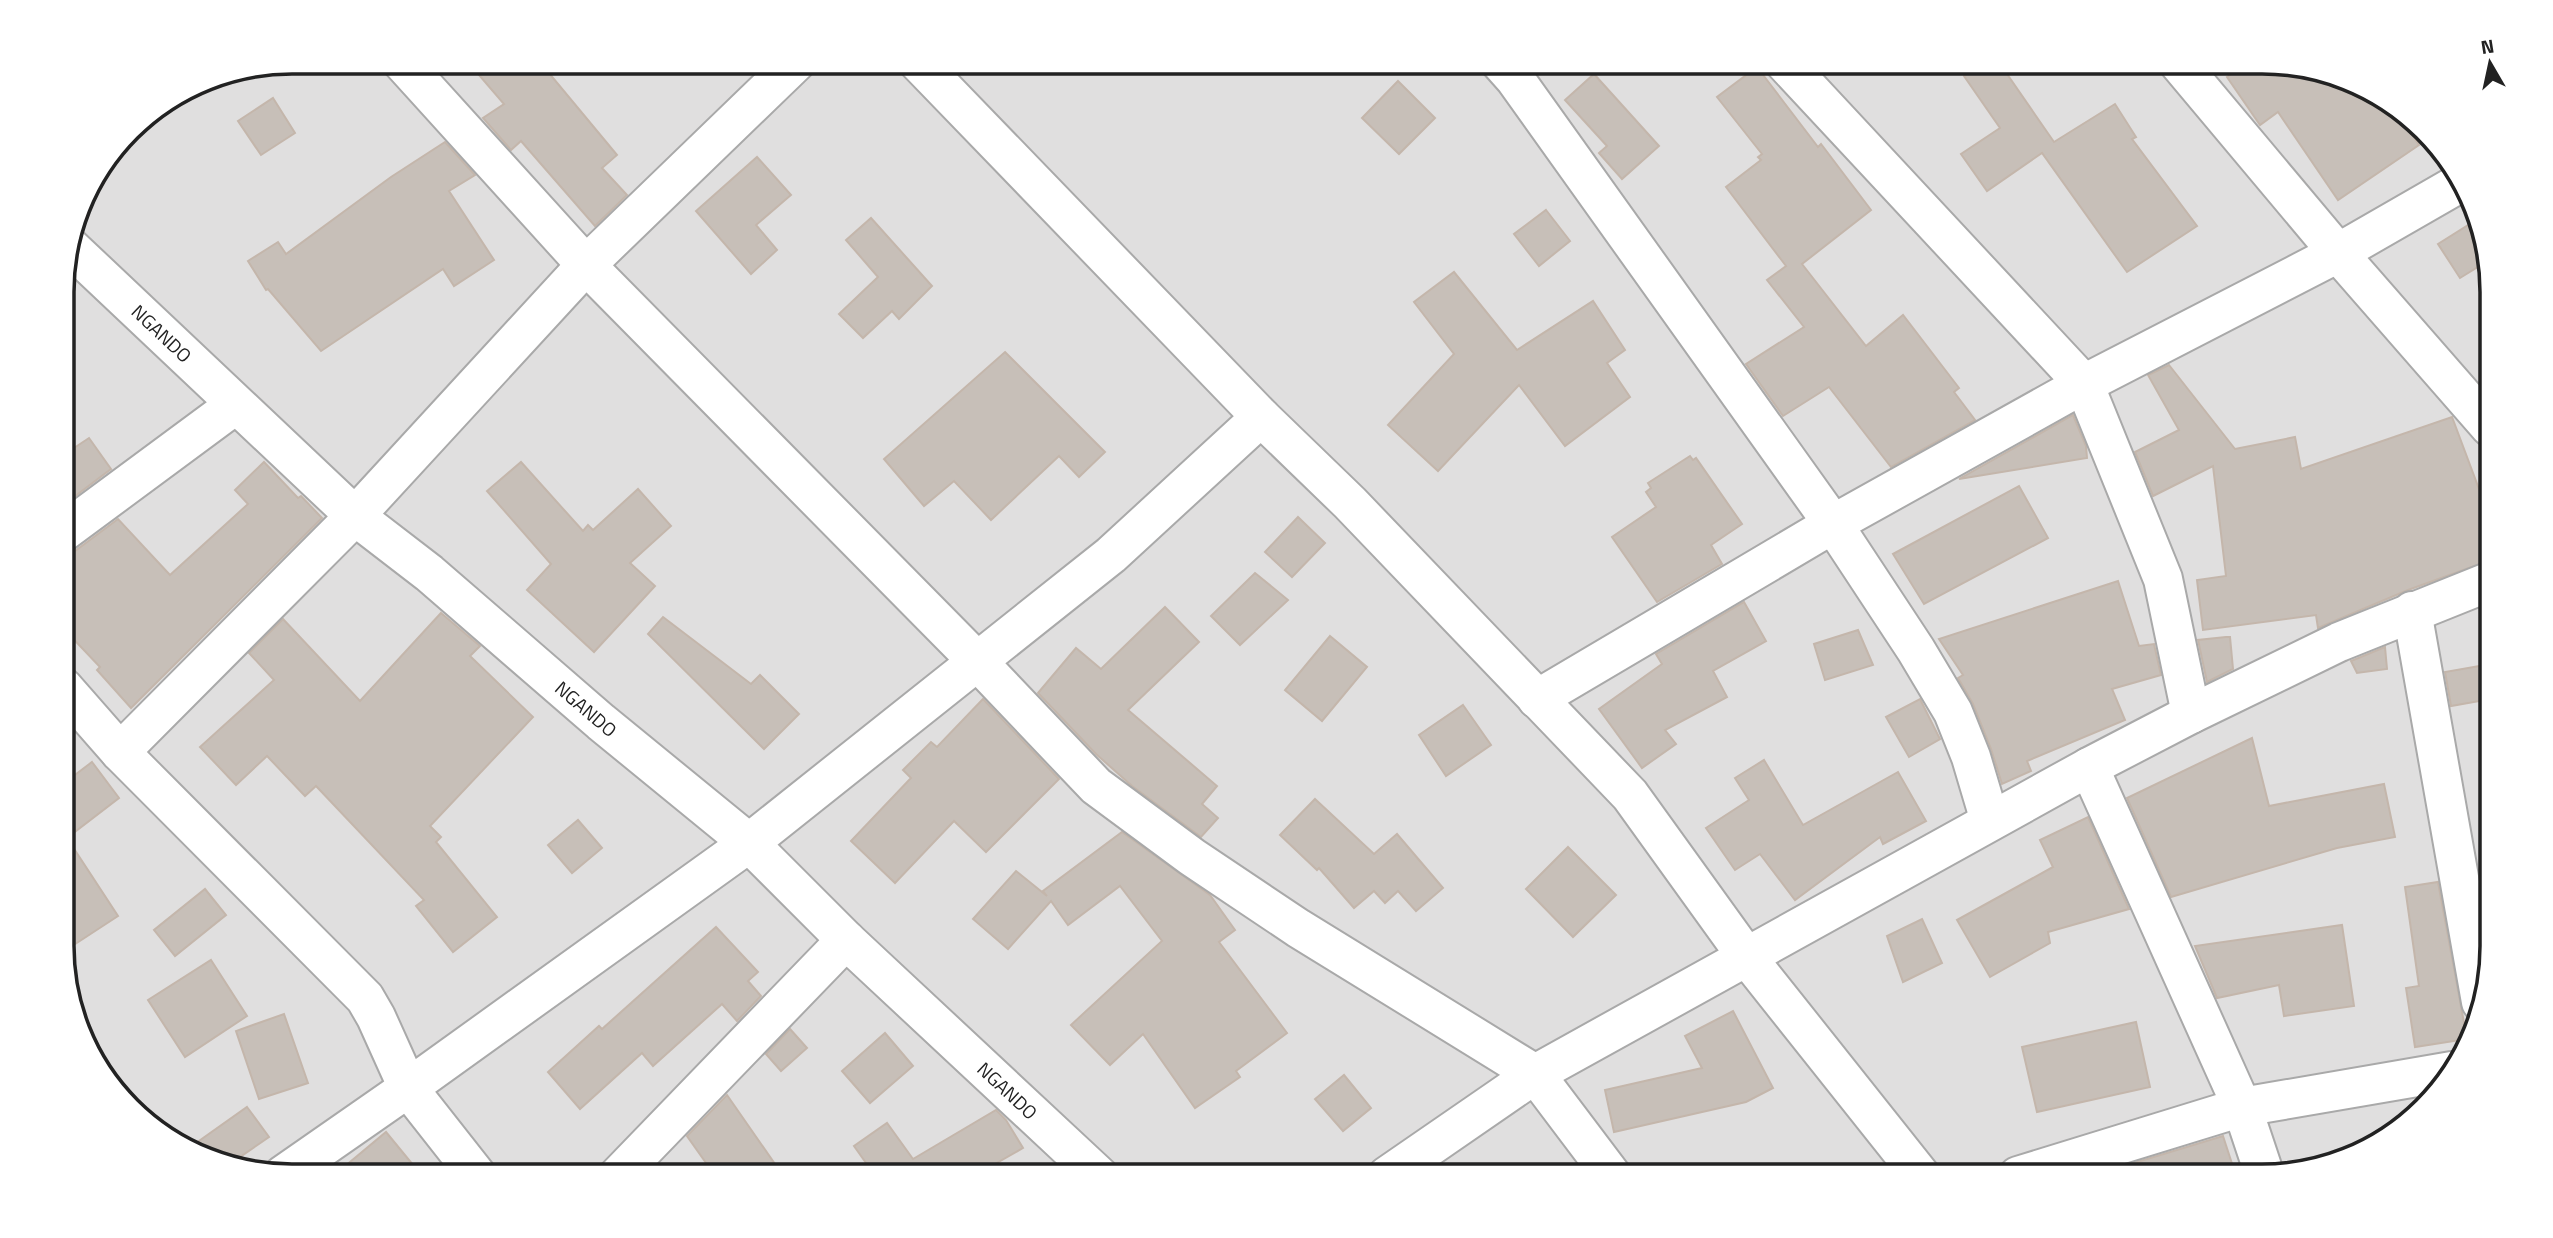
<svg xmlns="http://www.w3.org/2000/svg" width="2553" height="1238" font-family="'Titillium Web',sans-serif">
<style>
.residential{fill:#e0dfdf}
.building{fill:#c7bfb8;stroke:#c4b6ab;stroke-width:2}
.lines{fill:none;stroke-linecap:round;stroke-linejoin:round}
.minor-casing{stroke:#a9a9a9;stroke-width:42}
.minor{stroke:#fff;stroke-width:38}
.labels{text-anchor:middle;stroke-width:7;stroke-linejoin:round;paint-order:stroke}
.street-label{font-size:19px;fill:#222;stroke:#fff}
.rim{fill:none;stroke:#222;stroke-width:3.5}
</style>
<rect width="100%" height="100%" fill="#f2efe9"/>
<path class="residential" d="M 292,61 L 2261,61 L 2350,79 L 2444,152 L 2490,262 L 2492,947 L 2474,1035 L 2435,1098 L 2390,1138 L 2276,1176 L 292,1177 L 203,1159 L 109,1086 L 63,977 L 62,276 L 85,189 L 139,119 L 204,79 Z"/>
<g class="building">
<path d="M 467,61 L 539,61 L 617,155 L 602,168 L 627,195 L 595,226 L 521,141 L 511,150 L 483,118 L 504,104 Z"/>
<path d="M 1986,61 L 1998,61 L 2054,142 L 2115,104 L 2136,137 L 2132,139 L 2197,226 L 2127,272 L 2042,153 L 1987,191 L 1961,154 L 2000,128 L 1964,76 Z"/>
<path d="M 2251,61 L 2261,61 L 2350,79 L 2402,119 L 2419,145 L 2338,200 L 2278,112 L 2260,125 L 2227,77 Z"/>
<path d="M 1757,67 L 1818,147 L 1821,144 L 1871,210 L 1802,264 L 1866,346 L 1903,315 L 1959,388 L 1954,392 L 1975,420 L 1891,467 L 1829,387 L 1783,416 L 1746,364 L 1804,327 L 1767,280 L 1786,266 L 1726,187 L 1761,160 L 1758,157 L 1762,154 L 1717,97 Z"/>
<path d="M 1594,74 L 1659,146 L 1622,179 L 1599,153 L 1607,146 L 1565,100 Z"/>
<path d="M 1398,81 L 1435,118 L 1399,154 L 1362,118 Z"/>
<path d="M 273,98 L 295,133 L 261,155 L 238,121 Z"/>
<path d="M 445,142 L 475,175 L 449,191 L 494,260 L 454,286 L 443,269 L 321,351 L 268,289 L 266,290 L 248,261 L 278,242 L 286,254 L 391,177 Z"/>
<path d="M 757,157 L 791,195 L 756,225 L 777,250 L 751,274 L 696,211 Z"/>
<path d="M 1546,210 L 1570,241 L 1539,266 L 1514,234 Z"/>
<path d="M 871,218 L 932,286 L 899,319 L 892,311 L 863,338 L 839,314 L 878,277 L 846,240 Z"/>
<path d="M 2473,222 L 2489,260 L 2460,278 L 2438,244 Z"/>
<path d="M 1454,272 L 1517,350 L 1593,301 L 1625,350 L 1607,363 L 1630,397 L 1565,446 L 1519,385 L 1438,471 L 1388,425 L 1454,354 L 1414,302 Z"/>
<path d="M 1005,352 L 1105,452 L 1079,477 L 1059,456 L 991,520 L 954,481 L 924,506 L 884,459 Z"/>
<path d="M 2169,365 L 2235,449 L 2295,437 L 2301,469 L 2452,417 L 2491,521 L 2491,560 L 2408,590 L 2318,628 L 2316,615 L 2203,630 L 2197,580 L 2226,576 L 2213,466 L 2153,496 L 2135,452 L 2179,430 L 2148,375 Z"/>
<path d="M 2073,415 L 2086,446 L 2087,458 L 1959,479 Z"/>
<path d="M 89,438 L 111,469 L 62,506 L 62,456 Z"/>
<path d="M 1690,456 L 1693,460 L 1696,458 L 1742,524 L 1711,545 L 1722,564 L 1657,602 L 1612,537 L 1656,507 L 1646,492 L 1651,488 L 1648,483 Z"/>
<path d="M 264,462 L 298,498 L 301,496 L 322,518 L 131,708 L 97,670 L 100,667 L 63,628 L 62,555 L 75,551 L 118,519 L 170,575 L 248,504 L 235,490 Z"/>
<path d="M 521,462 L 583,531 L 588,525 L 593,530 L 638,489 L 671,526 L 630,563 L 655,586 L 594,652 L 527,590 L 551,564 L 487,491 Z"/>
<path d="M 2019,486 L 2048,538 L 1924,604 L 1893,554 Z"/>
<path d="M 1298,517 L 1325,543 L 1292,577 L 1265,552 Z"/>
<path d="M 1255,573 L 1288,600 L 1240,645 L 1211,616 Z"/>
<path d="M 2118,581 L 2139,646 L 2154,644 L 2161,675 L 2112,689 L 2125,720 L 2027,761 L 2031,771 L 2002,784 L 1991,749 L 1973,704 L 1958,678 L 1963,675 L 1939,639 Z"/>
<path d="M 1744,602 L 1766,641 L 1713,671 L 1727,697 L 1665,730 L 1676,744 L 1642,768 L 1599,709 L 1662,664 L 1656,654 Z"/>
<path d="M 1165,607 L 1199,642 L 1128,710 L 1217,786 L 1202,804 L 1218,818 L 1201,837 L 1132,786 L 1096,754 L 1038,693 L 1076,648 L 1101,669 Z"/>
<path d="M 441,613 L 480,646 L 470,656 L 533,717 L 430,826 L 441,837 L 436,842 L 497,917 L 453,952 L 416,906 L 424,900 L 316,786 L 305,796 L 267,756 L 236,785 L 200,747 L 274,680 L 249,653 L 283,619 L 360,701 Z"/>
<path d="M 663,617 L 751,684 L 760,675 L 799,714 L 764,749 L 648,634 Z"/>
<path d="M 1858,630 L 1873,665 L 1825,680 L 1814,644 Z"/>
<path d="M 1330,636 L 1367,667 L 1322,721 L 1285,690 Z"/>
<path d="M 2226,637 L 2230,637 L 2233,669 L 2207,682 L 2198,640 Z"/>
<path d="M 2385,647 L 2387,669 L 2357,673 L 2351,661 Z"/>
<path d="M 2491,664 L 2491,699 L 2451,706 L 2445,672 Z"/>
<path d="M 983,699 L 1059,779 L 986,852 L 954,821 L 895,883 L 851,841 L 911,778 L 903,770 L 931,742 L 937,747 Z"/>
<path d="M 1920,699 L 1940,739 L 1909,757 L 1886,717 Z"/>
<path d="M 1463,705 L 1491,745 L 1446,776 L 1419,735 Z"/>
<path d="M 2252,738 L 2269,806 L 2384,784 L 2395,837 L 2337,848 L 2171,897 L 2127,798 Z"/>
<path d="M 1764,760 L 1803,825 L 1898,772 L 1926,821 L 1883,844 L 1880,837 L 1795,900 L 1760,854 L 1735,870 L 1706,828 L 1749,800 L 1735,778 Z"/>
<path d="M 92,762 L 119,798 L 67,838 L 118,916 L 63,952 L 63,784 Z"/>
<path d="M 1315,799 L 1374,854 L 1397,834 L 1443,888 L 1416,911 L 1398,891 L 1385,903 L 1374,891 L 1354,908 L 1319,868 L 1317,870 L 1280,835 Z"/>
<path d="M 2088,817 L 2129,909 L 2048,932 L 2050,943 L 1990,977 L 1957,920 L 2053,867 L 2040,840 Z"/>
<path d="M 578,820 L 602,848 L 572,873 L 548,845 Z"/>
<path d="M 1122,832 L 1210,895 L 1235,930 L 1219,942 L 1287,1033 L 1236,1071 L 1240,1077 L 1195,1108 L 1143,1034 L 1110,1065 L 1071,1025 L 1162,941 L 1120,886 L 1068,925 L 1051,901 L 1008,949 L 973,919 L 1016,871 L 1047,896 L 1043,891 Z"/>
<path d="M 1568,847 L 1616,895 L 1573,937 L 1526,889 Z"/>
<path d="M 2438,882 L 2467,1039 L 2415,1047 L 2406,988 L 2419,986 L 2405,887 Z"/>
<path d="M 205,889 L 226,915 L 175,956 L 154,930 Z"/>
<path d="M 1922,919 L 1942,963 L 1903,982 L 1887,936 Z"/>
<path d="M 2342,925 L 2354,1006 L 2284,1016 L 2279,985 L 2217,998 L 2195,946 Z"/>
<path d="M 716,927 L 758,972 L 748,981 L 761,996 L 737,1021 L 722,1004 L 653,1066 L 642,1053 L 580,1109 L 548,1072 L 599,1026 L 602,1029 Z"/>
<path d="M 211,960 L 247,1016 L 185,1057 L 148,1000 Z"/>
<path d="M 1733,1011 L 1773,1088 L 1746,1102 L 1614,1132 L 1605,1090 L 1702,1068 L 1685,1036 Z"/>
<path d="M 284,1014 L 308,1083 L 259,1099 L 236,1031 Z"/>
<path d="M 2136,1022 L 2150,1087 L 2037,1112 L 2022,1047 Z"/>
<path d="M 790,1029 L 807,1048 L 781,1071 L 766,1054 Z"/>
<path d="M 885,1033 L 913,1066 L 870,1103 L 842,1071 Z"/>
<path d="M 1344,1075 L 1371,1108 L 1343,1131 L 1315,1099 Z"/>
<path d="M 727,1095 L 784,1177 L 716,1177 L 687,1136 Z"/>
<path d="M 247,1107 L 269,1137 L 230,1164 L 203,1159 L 189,1148 Z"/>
<path d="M 996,1110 L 1006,1120 L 1023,1148 L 972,1177 L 876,1177 L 854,1146 L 887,1123 L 913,1159 Z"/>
<path d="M 386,1132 L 423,1177 L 332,1177 Z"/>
<path d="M 2223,1136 L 2236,1176 L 2091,1176 Z"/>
</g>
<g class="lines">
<g class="minor-casing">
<g id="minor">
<path d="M 401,61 L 586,265 L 977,661 L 1096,786 L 1192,857 L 1298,928 L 1535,1074 L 1612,1176"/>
<path d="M 917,61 L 1261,417 L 1350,503 L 1630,795 L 1746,956 L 1921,1176"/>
<path d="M 1499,61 L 1515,79 L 1833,524 L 1916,650 L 1953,712 L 1971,757 L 1990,821"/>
<path d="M 1783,61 L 2084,384 L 2163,579 L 2191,714"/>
<path d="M 2177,61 L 2338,253 L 2490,427"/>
<path id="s1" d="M 70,247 L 355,516 L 429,573 L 601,722 L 749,843 L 846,940 L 1100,1177"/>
<path d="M 62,533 L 235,405"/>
<path d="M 2412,611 L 2481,1002"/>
<path d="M 63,687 L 120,752 L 365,998 L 376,1017 L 408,1088 L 478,1177"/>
<path d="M 1537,699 L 1833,524 L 2084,384 L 2338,253 L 2458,184"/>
<path d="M 120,752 L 355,516 L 586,265 L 797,61"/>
<path d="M 2089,767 L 2242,1107 L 2265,1176"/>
<path d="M 283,1175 L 408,1088 L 749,843 L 1111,555 L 1261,417"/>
<path d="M 1387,1176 L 1535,1074 L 2089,767 L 2191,714 L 2339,642 L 2491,581"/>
<path d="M 2018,1176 L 2242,1107 L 2452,1071"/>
<path d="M 617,1177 L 846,940"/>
</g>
</g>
<use href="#minor" class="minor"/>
</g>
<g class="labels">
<g class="street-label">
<text dy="7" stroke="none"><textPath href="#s1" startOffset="126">NGANDO</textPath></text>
<text dy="7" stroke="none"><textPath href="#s1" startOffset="693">NGANDO</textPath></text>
<text dy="7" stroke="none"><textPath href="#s1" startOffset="1262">NGANDO</textPath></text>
</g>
</g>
<path d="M0 0H2553V1238H0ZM292 74H2262A218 218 0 0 1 2480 292V946A218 218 0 0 1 2262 1164H292A218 218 0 0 1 74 946V292A218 218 0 0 1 292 74Z" fill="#fff" fill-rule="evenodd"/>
<path class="rim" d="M292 74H2262A218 218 0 0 1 2480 292V946A218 218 0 0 1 2262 1164H292A218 218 0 0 1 74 946V292A218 218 0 0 1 292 74Z"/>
<g transform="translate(2490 63) rotate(351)" stroke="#ffffff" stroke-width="5" paint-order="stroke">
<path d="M0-5L12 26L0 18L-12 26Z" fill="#222222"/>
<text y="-10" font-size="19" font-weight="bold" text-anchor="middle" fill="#222222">N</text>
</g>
</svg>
